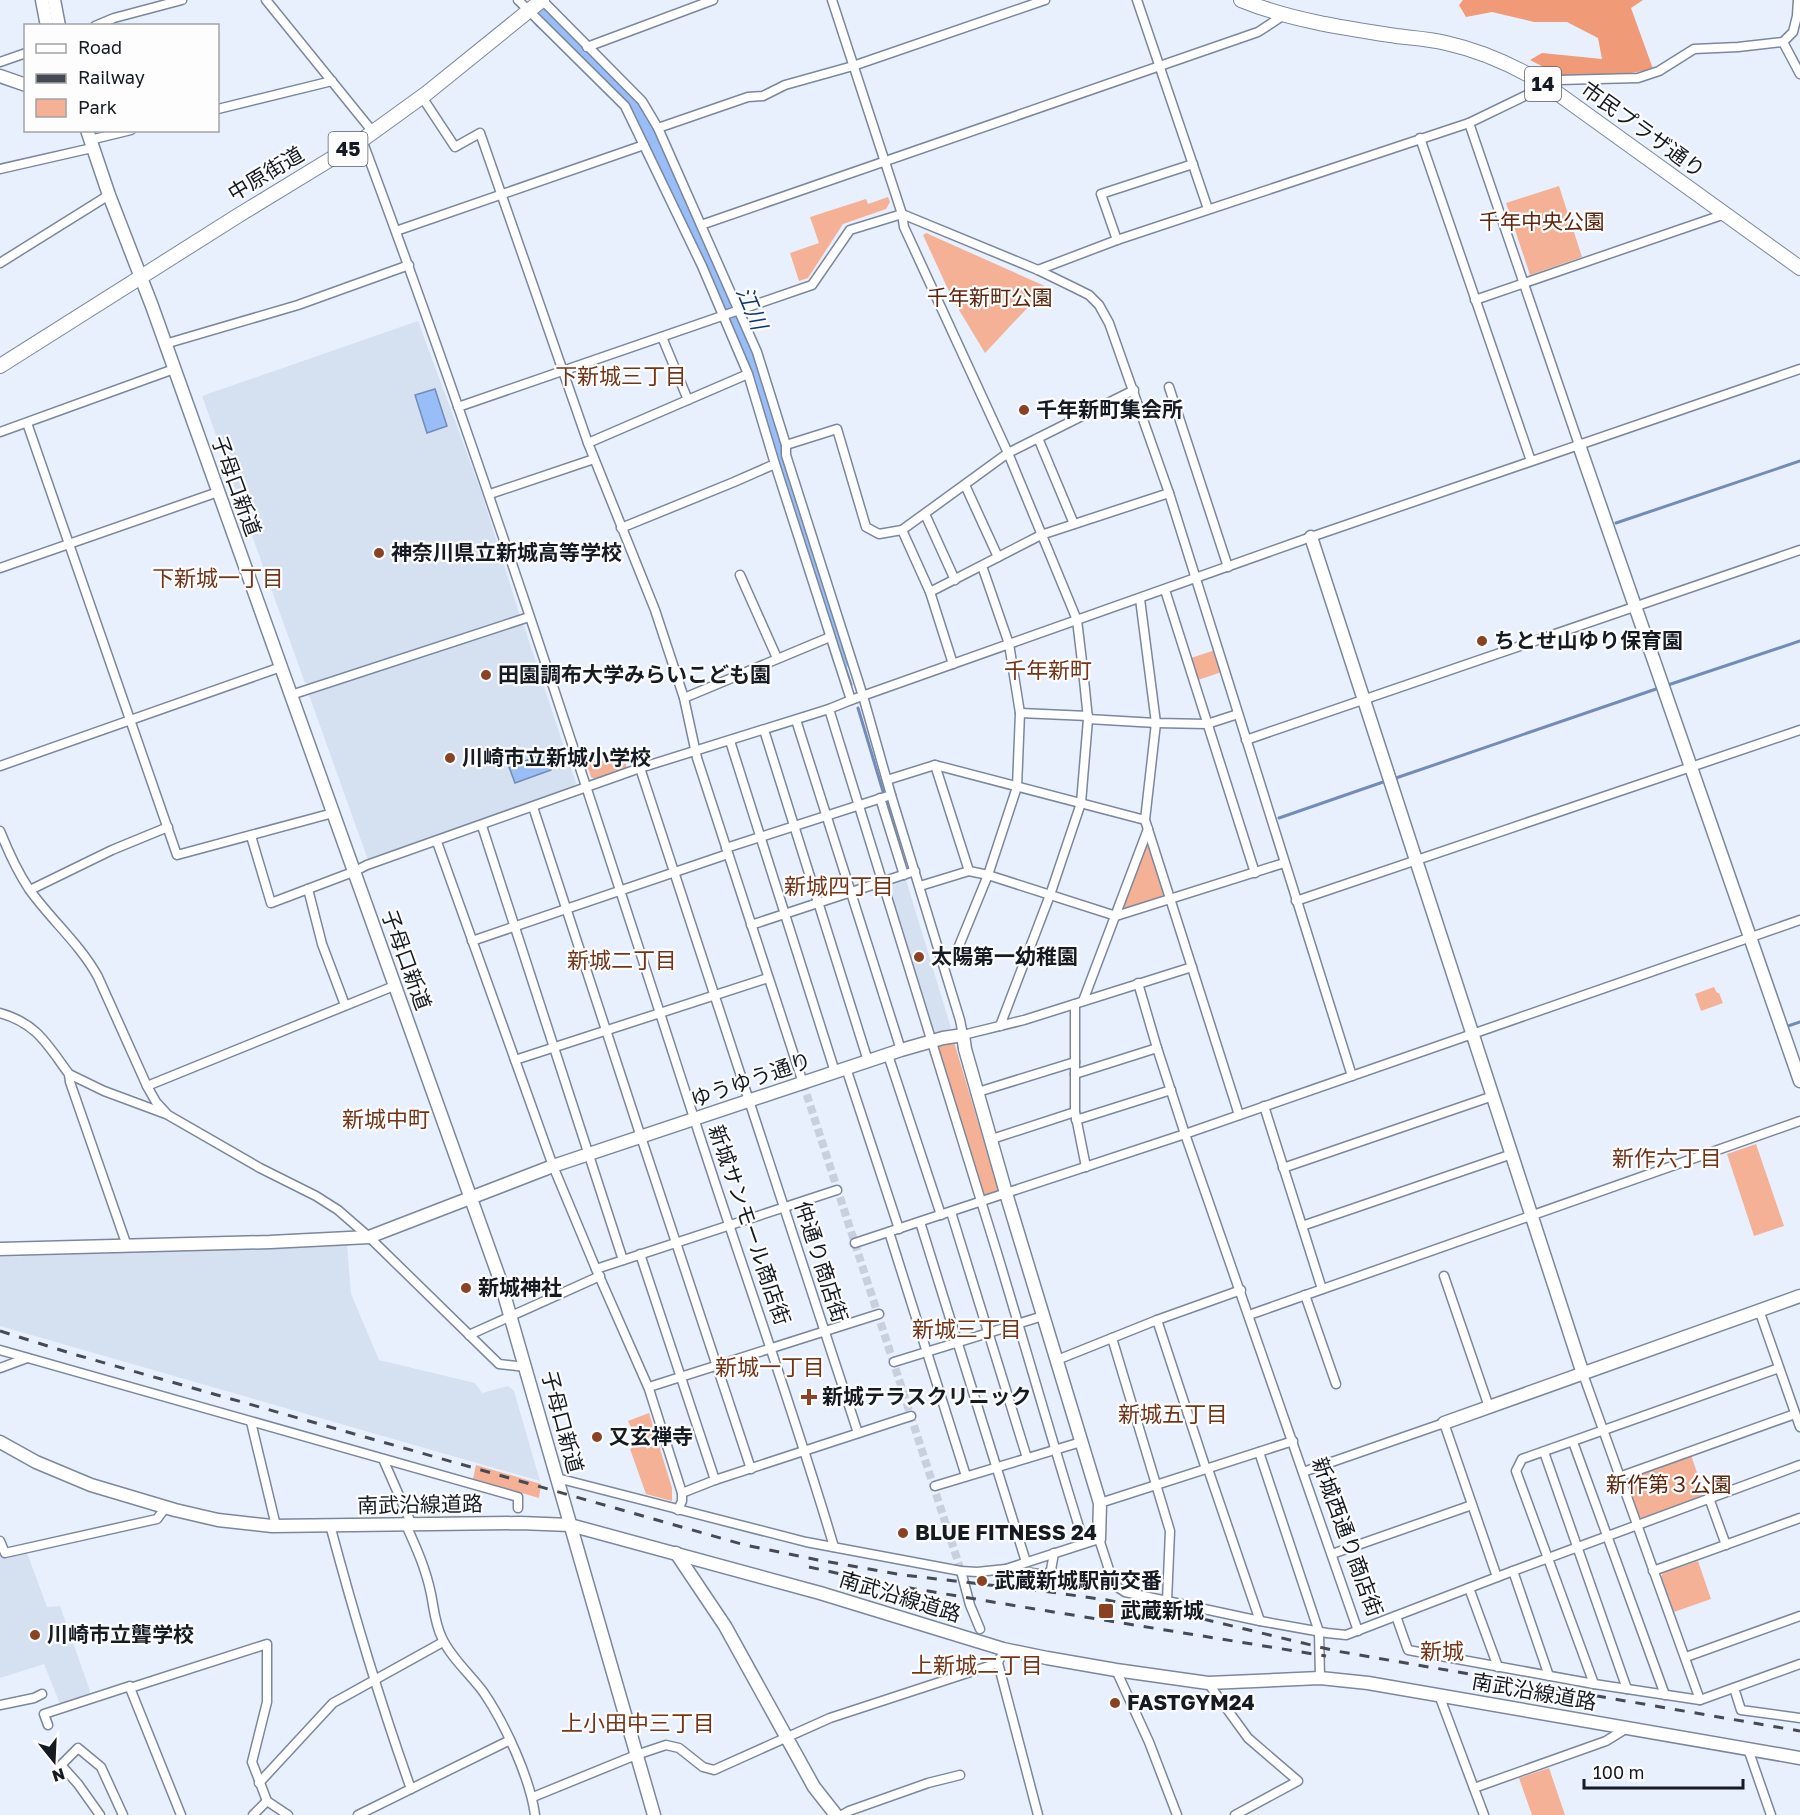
<svg xmlns="http://www.w3.org/2000/svg" width="1800" height="1815" font-family="'Golos Text','Noto Sans JP',sans-serif">
<style>
.built{fill:#d5e0f0}
.green{fill:#f5b196}
.forest{fill:#f09a77}
.water{fill:#99bdf7;stroke:#728cb7;stroke-width:1.5}
.lines{fill:none;stroke-linecap:round;stroke-linejoin:round}
.stream{stroke:#728cb7;stroke-width:3}
.river{stroke:#99bdf7;stroke-width:20}
.street-tunnel{stroke:#c8d0dd;stroke-width:8;stroke-dasharray:8 4;stroke-linecap:butt}
.street-casing{stroke:#7b879c;stroke-width:11}
.secondary-casing{stroke:#7b879c;stroke-width:15}
.primary-casing{stroke:#7b879c;stroke-width:16}
.street{stroke:#fff;stroke-width:8}
.secondary{stroke:#fff;stroke-width:12}
.primary{stroke:#fff;stroke-width:14}
.rail{stroke:#454a54;stroke-width:3;stroke-dasharray:10 10;stroke-linecap:butt}
.poi-dot{fill:#8a4223;stroke:#fdfdfd;stroke-width:2}
.labels{text-anchor:middle;stroke-width:4.5;stroke-linejoin:round;paint-order:stroke}
.shield{fill:#fdfdfd;stroke:#5b5f64;stroke-width:1.5}
.shield-label{font-size:20px;font-weight:bold;fill:#161b23}
.street-label{font-size:21px;fill:#161b23;stroke:#fdfdfd}
.park-label{font-size:21px;fill:#5b250c;stroke:#fdfdfd}
.poi-label{font-size:21px;font-weight:bold;fill:#161b23;stroke:#fdfdfd;text-anchor:start}
.water-label{font-size:22px;font-style:italic;fill:#0f3775;stroke:#fdfdfd}
.neighbourhood-label{font-size:22px;fill:#743417;stroke:#fdfdfd}
</style>
<rect width="100%" height="100%" fill="#e8f0fe"/>
<g class="built">
<path d="M 418,321 L 481,491 L 520,616 L 308,684 L 305,683 L 202,396 Z"/>
<path d="M 523,623 L 576,783 L 573,787 L 368,860 L 309,695 L 311,691 Z"/>
<path d="M 906,880 L 951,1028 L 931,1035 L 885,886 Z"/>
<path d="M 347,1244 L 351,1294 L 379,1360 L 475,1383 L 482,1393 L 508,1386 L 514,1391 L 540,1481 L 0,1326 L 0,1257 Z"/>
<path d="M 27,1553 L 47,1607 L 60,1606 L 90,1691 L 89,1695 L 60,1704 L 44,1664 L 0,1678 L 0,1557 Z"/>
</g>
<g class="green">
<path d="M 1559,186 L 1582,257 L 1530,275 L 1506,203 Z"/>
<path d="M 888,197 L 890,202 L 886,209 L 843,224 L 808,278 L 799,281 L 790,253 L 819,243 L 810,217 L 866,199 L 868,204 Z"/>
<path d="M 926,233 L 1047,287 L 985,353 L 953,300 L 923,235 Z"/>
<path d="M 1215,650 L 1222,672 L 1198,680 L 1191,658 Z"/>
<path d="M 621,750 L 627,768 L 594,779 L 591,777 L 586,762 Z"/>
<path d="M 1144,846 L 1149,846 L 1164,895 L 1162,900 L 1126,910 L 1123,906 Z"/>
<path d="M 1714,987 L 1717,993 L 1719,993 L 1723,1003 L 1701,1011 L 1695,994 Z"/>
<path d="M 954,1042 L 999,1192 L 984,1197 L 937,1047 Z"/>
<path d="M 1756,1144 L 1784,1226 L 1754,1236 L 1727,1154 Z"/>
<path d="M 649,1413 L 672,1488 L 672,1501 L 646,1494 L 630,1449 L 639,1444 L 628,1421 Z"/>
<path d="M 1691,1455 L 1705,1496 L 1642,1518 L 1639,1517 L 1627,1479 L 1627,1477 Z"/>
<path d="M 476,1465 L 541,1484 L 539,1498 L 473,1479 Z"/>
<path d="M 1698,1561 L 1711,1599 L 1674,1612 L 1661,1577 L 1663,1573 Z"/>
<path d="M 1549,1768 L 1565,1815 L 1532,1815 L 1519,1778 Z"/>
</g>
<path class="forest" d="M 1463,0 L 1643,0 L 1631,8 L 1653,69 L 1616,76 L 1559,75 L 1530,60 L 1542,53 L 1602,59 L 1598,38 L 1567,22 L 1534,22 L 1492,12 L 1466,17 L 1459,5 Z"/>
<g class="water">
<path d="M 435,389 L 447,426 L 427,433 L 415,395 Z"/>
<path d="M 546,753 L 551,770 L 515,783 L 509,767 Z"/>
</g>
<g class="lines">
<g class="stream">
<path d="M 1616,523 L 1800,461"/>
<path d="M 842,658 L 851,685"/>
<path d="M 1665,686 L 1800,641"/>
<path d="M 858,708 L 905,865"/>
<path d="M 1393,779 L 1659,688"/>
<path d="M 1279,818 L 1386,781"/>
<path d="M 1785,1027 L 1800,1022"/>
</g>
<path class="river" d="M 542,18 L 574,45 L 630,100 L 667,172 L 699,246 L 730,310 L 753,370 L 842,658"/>
<path class="street-tunnel" d="M 803,1083 L 961,1571"/>
<g class="street-casing">
<g id="street">
<path d="M 266,0 L 373,132"/>
<path d="M 518,0 L 625,106 L 702,266 L 748,374 L 775,464 L 851,700"/>
<path d="M 542,0 L 642,101 L 658,128 L 757,352 L 786,445 L 786,455 L 863,696 L 891,795 L 960,1020 L 963,1035 L 1024,1020 L 1192,967"/>
<path d="M 832,0 L 902,214 L 904,227 L 1008,453 L 1077,620 L 1083,670 L 1088,719 L 1081,803 L 1050,895 L 1000,1026"/>
<path d="M 1137,0 L 1208,209"/>
<path d="M 95,26 L 114,18 L 182,0"/>
<path d="M 1783,42 L 1800,74"/>
<path d="M 587,47 L 713,0"/>
<path d="M 0,62 L 26,53"/>
<path d="M 422,97 L 455,147 L 480,133 L 588,443 L 655,610 L 684,698 L 697,758 L 803,1083"/>
<path d="M 218,109 L 332,81"/>
<path d="M 1469,123 L 1579,445"/>
<path d="M 658,128 L 748,97 L 763,96 L 785,85 L 853,66 L 1045,0"/>
<path d="M 1420,138 L 1531,461"/>
<path d="M 90,140 L 131,130"/>
<path d="M 362,140 C 482,461 587,788 693,1115 C 739,1259 791,1402 834,1547"/>
<path d="M 0,169 L 92,148"/>
<path d="M 701,225 L 1258,32 L 1284,15"/>
<path d="M 396,231 L 644,145"/>
<path d="M 1117,240 L 1101,194 L 1193,164"/>
<path d="M 0,263 L 109,195"/>
<path d="M 1038,270 L 1117,240 L 1469,123 L 1558,80 L 1638,78 L 1659,71 L 1694,49 L 1738,47 L 1783,42 L 1793,32 L 1797,16 L 1798,0"/>
<path d="M 1475,300 L 1725,214"/>
<path d="M 662,337 L 688,400"/>
<path d="M 165,344 L 298,305 L 409,265"/>
<path d="M 1169,387 L 1228,567"/>
<path d="M 458,407 L 812,285 L 850,230 L 902,214 L 1038,270 L 1077,289 L 1089,295 L 1099,305 L 1109,323 L 1169,493 L 1352,1076"/>
<path d="M 27,423 L 177,855 L 333,813"/>
<path d="M 0,432 L 174,369"/>
<path d="M 1038,438 L 1074,524"/>
<path d="M 588,443 L 748,374"/>
<path d="M 786,445 L 837,429 L 866,527 L 879,534 L 902,530 L 1008,453 L 1134,390"/>
<path d="M 965,485 L 998,557"/>
<path d="M 490,494 L 594,459"/>
<path d="M 925,514 L 955,580"/>
<path d="M 621,528 L 734,482 L 775,464"/>
<path d="M 902,530 L 930,592 L 953,664"/>
<path d="M 0,568 L 218,492"/>
<path d="M 740,575 L 777,658"/>
<path d="M 1165,590 L 1255,873"/>
<path d="M 930,592 L 1041,535 L 1169,493"/>
<path d="M 1140,599 L 1156,723 L 1145,820 L 1239,1115"/>
<path d="M 291,695 L 529,617"/>
<path d="M 684,698 L 830,637"/>
<path d="M 829,709 C 884,892 942,1074 998,1256 C 1027,1352 1054,1448 1084,1543"/>
<path d="M 1020,713 L 1088,716"/>
<path d="M 1088,719 L 1156,723 L 1207,724 L 1238,714"/>
<path d="M 796,720 L 901,1050"/>
<path d="M 764,730 L 868,1061"/>
<path d="M 1246,740 L 1800,550"/>
<path d="M 730,741 L 835,1072"/>
<path d="M 935,765 L 969,871"/>
<path d="M 0,766 L 281,667"/>
<path d="M 640,768 L 858,1433"/>
<path d="M 887,780 L 935,765 L 1145,820"/>
<path d="M 880,798 L 904,875"/>
<path d="M 533,807 L 641,1137 L 751,1469"/>
<path d="M 482,826 L 623,1260"/>
<path d="M 0,831 C 8,851 17,871 29,889 C 51,920 80,944 98,977 L 147,1086 L 156,1102 L 168,1115 L 260,1168 L 316,1196 L 338,1210 L 369,1237 L 499,1364 L 526,1367"/>
<path d="M 251,836 L 271,903 L 353,872 L 367,865 L 640,768 L 829,709 L 851,700 L 1311,537 L 1800,369"/>
<path d="M 437,842 L 553,1166 L 596,1269 L 649,1389 L 682,1493 L 682,1501 L 678,1510"/>
<path d="M 726,848 L 891,795"/>
<path d="M 920,886 L 969,871 L 988,875 L 1116,916 L 1284,863"/>
<path d="M 308,889 L 322,944 L 345,1005"/>
<path d="M 30,890 L 112,850 L 168,827"/>
<path d="M 1296,901 L 1800,730"/>
<path d="M 751,925 L 915,871"/>
<path d="M 472,941 L 728,854"/>
<path d="M 942,961 L 954,958 L 988,875 L 1017,787 L 1020,713 L 1009,644 L 982,566"/>
<path d="M 1138,983 L 1157,1048 L 1185,1134 L 1358,1631"/>
<path d="M 1083,1001 L 1148,829"/>
<path d="M 1075,1004 L 1075,1112 L 1086,1167"/>
<path d="M 0,1013 C 37,1023 48,1046 69,1074 L 70,1082 L 127,1246"/>
<path d="M 888,1055 L 941,1215"/>
<path d="M 515,1060 L 768,978"/>
<path d="M 846,1068 L 899,1229"/>
<path d="M 69,1074 L 104,1091 L 166,1114"/>
<path d="M 1075,1074 L 1157,1048"/>
<path d="M 147,1086 L 394,986"/>
<path d="M 978,1092 L 1075,1062"/>
<path d="M 1264,1106 L 1322,1289"/>
<path d="M 1076,1120 L 1171,1090"/>
<path d="M 992,1139 L 1075,1112"/>
<path d="M 1283,1168 L 1493,1096"/>
<path d="M 951,1212 L 1027,1458"/>
<path d="M 920,1222 L 1026,1562"/>
<path d="M 1302,1226 L 1512,1154"/>
<path d="M 889,1232 L 966,1476"/>
<path d="M 855,1243 L 1185,1134 L 1800,920"/>
<path d="M 640,1254 L 715,1480"/>
<path d="M 596,1269 L 837,1190"/>
<path d="M 1444,1276 L 1489,1407"/>
<path d="M 1305,1295 L 1336,1384"/>
<path d="M 1759,1310 L 1800,1427"/>
<path d="M 1249,1315 L 1800,1121"/>
<path d="M 1157,1320 L 1206,1469"/>
<path d="M 469,1335 L 600,1276"/>
<path d="M 1112,1338 L 1170,1531 L 1167,1601"/>
<path d="M 0,1350 L 518,1497 L 518,1508"/>
<path d="M 1057,1360 L 1157,1320 L 1241,1290"/>
<path d="M 894,1362 L 1043,1316"/>
<path d="M 0,1368 L 27,1358"/>
<path d="M 1583,1374 L 1700,1700"/>
<path d="M 649,1387 L 879,1314"/>
<path d="M 251,1422 L 276,1526"/>
<path d="M 1573,1442 L 1665,1695"/>
<path d="M 1259,1452 L 1319,1632 L 1320,1678"/>
<path d="M 1544,1452 L 1627,1689"/>
<path d="M 383,1459 L 412,1525"/>
<path d="M 1208,1469 L 1260,1621"/>
<path d="M 1303,1472 L 1444,1423 L 1497,1577"/>
<path d="M 1619,1477 L 1795,1414"/>
<path d="M 557,1478 L 806,1542 L 961,1571 L 977,1572 L 1006,1569 L 1046,1575 L 1051,1570 L 1054,1553"/>
<path d="M 935,1486 L 1081,1442"/>
<path d="M 682,1493 L 715,1480 L 911,1416"/>
<path d="M 1709,1498 L 1726,1545"/>
<path d="M 1100,1503 L 1293,1441"/>
<path d="M 330,1525 C 354,1615 380,1702 411,1789"/>
<path d="M 406,1525 C 416,1547 426,1569 431,1594 C 434,1609 435,1624 442,1638 C 451,1658 471,1675 484,1693 C 505,1724 530,1778 535,1815"/>
<path d="M 0,1541 L 5,1553 L 157,1519 L 166,1507"/>
<path d="M 1332,1554 L 1472,1505"/>
<path d="M 1006,1569 L 1099,1539 L 1114,1585 L 1125,1592 L 1260,1621 L 1327,1633 L 1346,1635 L 1513,1571 L 1800,1465"/>
<path d="M 961,1571 L 970,1605 L 980,1629"/>
<path d="M 1513,1571 L 1549,1676"/>
<path d="M 1653,1571 L 1800,1518"/>
<path d="M 1469,1588 L 1498,1667"/>
<path d="M 1396,1616 L 1408,1650 L 1594,1684 L 1700,1700 L 1800,1664"/>
<path d="M 1686,1657 L 1800,1616"/>
<path d="M 1000,1658 L 998,1663 L 1038,1815"/>
<path d="M 1116,1670 L 1149,1742 L 1177,1815"/>
<path d="M 1208,1683 L 1248,1738 L 1298,1781 L 1235,1815"/>
<path d="M 1594,1684 L 1516,1471 L 1522,1459 L 1779,1368"/>
<path d="M 130,1688 L 181,1815"/>
<path d="M 1734,1688 L 1741,1710 L 1800,1718"/>
<path d="M 1439,1695 L 1484,1815"/>
<path d="M 0,1705 L 34,1698 L 42,1694"/>
<path d="M 48,1725 L 44,1714 L 130,1686 L 130,1688 L 267,1644 L 267,1702 L 252,1762 L 267,1801 L 288,1815"/>
<path d="M 1748,1749 L 1771,1815"/>
<path d="M 259,1783 L 333,1703 L 443,1642"/>
<path d="M 1474,1788 L 1606,1741 L 1627,1728"/>
<path d="M 533,1797 L 636,1755 L 666,1745 L 679,1748 L 703,1767 L 714,1770 L 830,1718 L 998,1663"/>
<path d="M 100,1815 L 78,1784 L 61,1765 L 78,1748 L 101,1767 L 123,1815"/>
<path d="M 253,1815 L 267,1801"/>
<path d="M 358,1815 L 510,1740"/>
<path d="M 842,1815 L 849,1811 L 928,1783 L 960,1775"/>
</g>
</g>
<g class="secondary-casing">
<g id="secondary">
<path d="M 42,0 L 47,26"/>
<path d="M 54,0 L 59,26"/>
<path d="M 0,76 L 26,85"/>
<path d="M 87,130 L 109,195 L 152,306 L 499,1277 L 654,1815"/>
<path d="M 1579,445 L 1800,1081"/>
<path d="M 1311,537 L 1583,1374"/>
<path d="M 0,1249 L 270,1242 L 369,1237 L 553,1166 L 901,1050 L 943,1038 L 963,1035 L 965,1049 L 1008,1200 L 1100,1503 L 1099,1539"/>
<path d="M 1444,1423 L 1800,1296"/>
<path d="M 0,1442 L 36,1462 L 91,1485 L 175,1510 L 218,1520 L 272,1526 L 520,1523 L 570,1525 L 820,1593 L 1003,1649 L 1047,1658 L 1116,1670 L 1208,1683 L 1320,1678 L 1368,1683 L 1800,1758"/>
<path d="M 676,1553 L 725,1626 L 814,1787 L 836,1815"/>
</g>
</g>
<g class="primary-casing">
<g id="primary">
<path d="M 1241,0 C 1290,20 1344,28 1396,36 C 1413,38 1430,39 1446,43 C 1482,51 1515,66 1546,85 L 1800,268"/>
<path d="M 0,366 L 239,215 L 362,140 L 427,93 L 542,0"/>
</g>
</g>
<use href="#street" class="street"/>
<use href="#secondary" class="secondary"/>
<use href="#primary" class="primary"/>
<g class="rail">
<path d="M 0,1331 L 73,1354 L 745,1545 L 818,1560 L 903,1575 L 1050,1592 L 1107,1600 L 1199,1618 L 1336,1651 L 1800,1731"/>
<path d="M 809,1567 L 886,1584 L 1023,1607 L 1326,1656"/>
</g>
</g>
<g class="poi-dot">
<circle cx="1024" cy="410" r="6"/>
<circle cx="379" cy="553" r="6"/>
<circle cx="1482" cy="641" r="6"/>
<circle cx="486" cy="675" r="6"/>
<circle cx="450" cy="758" r="6"/>
<circle cx="919" cy="957" r="6"/>
<circle cx="466" cy="1288" r="6"/>
<path d="M806 1388h6v6h6v6h-6v6h-6v-6h-6v-6h6z"/>
<circle cx="597" cy="1437" r="6"/>
<circle cx="903" cy="1533" r="6"/>
<circle cx="982" cy="1581" r="6"/>
<rect x="1098" y="1603" width="16" height="16" rx="3"/>
<circle cx="35" cy="1635" r="6"/>
<circle cx="1115" cy="1703" r="6"/>
</g>
<g class="labels">
<g class="shield">
<rect x="1525" y="67" width="36" height="34" rx="4.5"/>
<rect x="328.5" y="132" width="39" height="34" rx="4.5"/>
</g>
<g class="shield-label">
<text x="1543" y="91">14</text>
<text x="348" y="156">45</text>
</g>
<g class="street-label">
<text transform="translate(1643 130) rotate(36)" y="7">市民プラザ通り</text>
<text transform="translate(266 174) rotate(-31)" y="7">中原街道</text>
<text transform="translate(236 486) rotate(70)" y="7">子母口新道</text>
<text transform="translate(406 960) rotate(70)" y="7">子母口新道</text>
<text transform="translate(751 1080) rotate(-19)" y="7">ゆうゆう通り</text>
<text transform="translate(749 1225) rotate(71)" y="7">新城サンモール商店街</text>
<text transform="translate(821 1262) rotate(72)" y="7">仲通り商店街</text>
<text transform="translate(562 1422) rotate(75)" y="7">子母口新道</text>
<text transform="translate(420 1505) rotate(-1)" y="7">南武沿線道路</text>
<text transform="translate(1347 1537) rotate(70)" y="7">新城西通り商店街</text>
<text transform="translate(900 1597) rotate(17)" y="7">南武沿線道路</text>
<text transform="translate(1534 1692) rotate(10)" y="7">南武沿線道路</text>
</g>
<g class="park-label">
<text x="1542" y="229">千年中央公園</text>
<text x="990" y="305">千年新町公園</text>
<text x="1669" y="1492">新作第３公園</text>
</g>
<g class="poi-label">
<text x="1036" y="417">千年新町集会所</text>
<text x="391" y="560">神奈川県立新城高等学校</text>
<text x="1494" y="648">ちとせ山ゆり保育園</text>
<text x="498" y="682">田園調布大学みらいこども園</text>
<text x="462" y="765">川崎市立新城小学校</text>
<text x="931" y="964">太陽第一幼稚園</text>
<text x="478" y="1295">新城神社</text>
<text x="822" y="1404">新城テラスクリニック</text>
<text x="609" y="1444">又玄禅寺</text>
<text x="915" y="1540">BLUE FITNESS 24</text>
<text x="994" y="1588">武蔵新城駅前交番</text>
<text x="1120" y="1618">武蔵新城</text>
<text x="47" y="1642">川崎市立聾学校</text>
<text x="1127" y="1710">FASTGYM24</text>
</g>
<g class="water-label">
<text transform="translate(752 308) rotate(67)" y="8">江川</text>
</g>
<g class="neighbourhood-label">
<text x="621" y="384">下新城三丁目</text>
<text x="218" y="586">下新城一丁目</text>
<text x="1048" y="678">千年新町</text>
<text x="839" y="894">新城四丁目</text>
<text x="622" y="968">新城二丁目</text>
<text x="386" y="1127">新城中町</text>
<text x="1667" y="1166">新作六丁目</text>
<text x="967" y="1337">新城三丁目</text>
<text x="770" y="1375">新城一丁目</text>
<text x="1173" y="1422">新城五丁目</text>
<text x="1442" y="1659">新城</text>
<text x="977" y="1673">上新城二丁目</text>
<text x="638" y="1731">上小田中三丁目</text>
</g>
</g>
<rect x="24" y="24" width="195" height="108" fill="#fdfdfd" stroke="#a1a3a6" stroke-width="1.5"/>
<rect x="36" y="44" width="30" height="9" fill="#ffffff" stroke="#a1a3a6" stroke-width="1.5"/>
<text x="78" y="54" font-size="18" fill="#161b23">Road</text>
<rect x="36" y="74" width="30" height="9" fill="#454a54" stroke="#a1a3a6" stroke-width="1.5"/>
<text x="78" y="84" font-size="18" fill="#161b23">Railway</text>
<rect x="36" y="99" width="30" height="18" fill="#f5b196" stroke="#a1a3a6" stroke-width="1.5"/>
<text x="78" y="114" font-size="18" fill="#161b23">Park</text>
<g transform="translate(54 1761) rotate(162)" stroke="#fdfdfd" stroke-width="4.5" paint-order="stroke">
<path d="M0-4.5L10 22L0 15L-10 22Z" fill="#161b23"/>
<text y="-9" font-size="16" font-weight="bold" text-anchor="middle" fill="#161b23">N</text>
</g>
<path d="M1584 1779v9h159v-9" fill="none" stroke="#161b23" stroke-width="3"/>
<text x="1593" y="1779" font-size="18" fill="#161b23" stroke="#fdfdfd" stroke-width="4.5" paint-order="stroke">100 m</text>
</svg>
